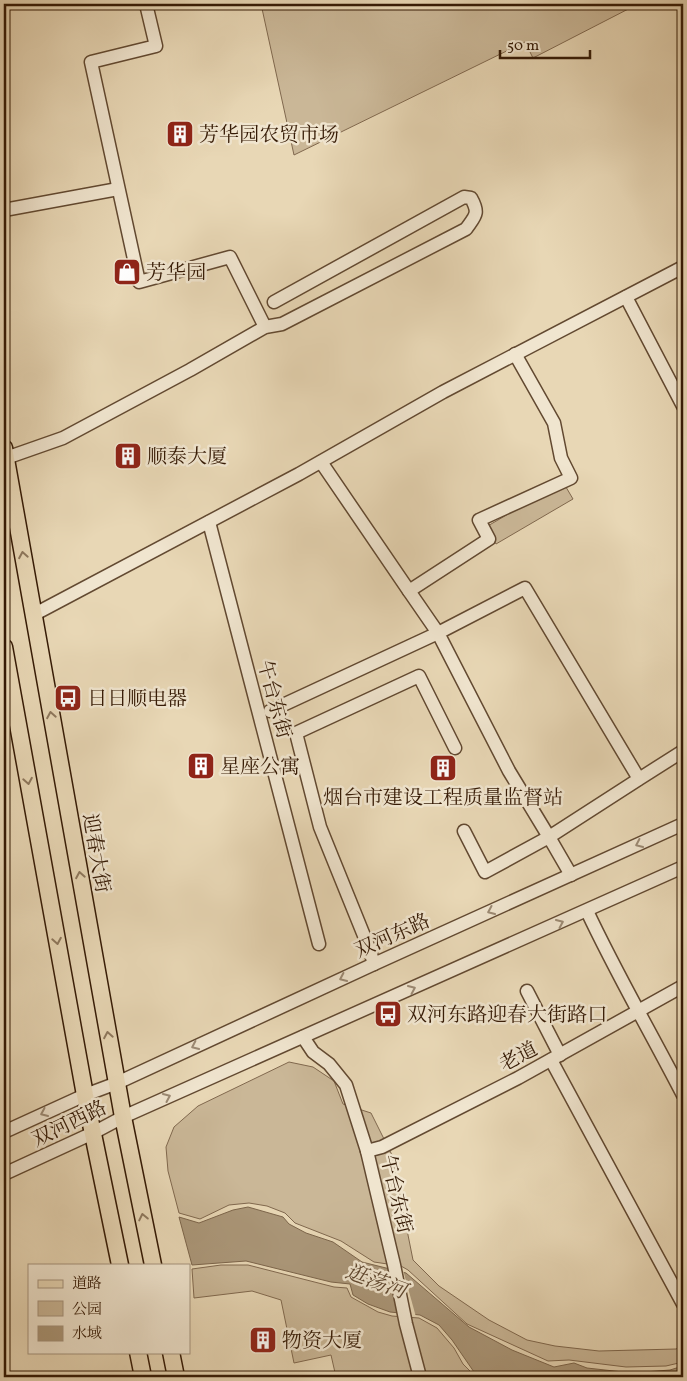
<svg xmlns="http://www.w3.org/2000/svg" width="687" height="1381" font-family="Vollkorn,'Noto Serif SC',serif">
<style>
.green{fill:#cab797;stroke:#80684e}
.water{fill:#ab9779;stroke:#7c654b}
.pier{fill:#e8d7b5}
.lines{fill:none;stroke-linecap:round;stroke-linejoin:round}
.minor-casing{stroke:#624931;stroke-width:15}
.major-casing{stroke:#351a05;stroke-width:19}
.minor{stroke:#f0e5cf;stroke-width:12}
.major{stroke:#e8d7b5;stroke-width:16}
.oneway{stroke:#8e785d}
.oneway2{stroke:#9c8a74}
.labels{text-anchor:middle;stroke-width:5;stroke-linejoin:round;paint-order:stroke}
.poi-label{font-size:20px;fill:#351a05;stroke:#f0e5cf;text-anchor:start}
.street-label{font-size:20px;fill:#351a05;stroke:#f0e5cf}
.water-label{font-size:21px;font-style:italic;fill:#5e462e;stroke:#f0e5cf}
</style>
<rect width="100%" height="100%" fill="#e8d7b5"/>
<filter id="stains"><feTurbulence type="fractalNoise" baseFrequency=".004" numOctaves="4"/><feColorMatrix values="0 0 0 0 .2 0 0 0 0 .09 0 0 0 0 .02 0 0 0 .5 -.17"/></filter>
<radialGradient id="worn" r=".72"><stop offset=".6" stop-color="#630" stop-opacity="0"/><stop offset="1" stop-color="#630" stop-opacity=".3"/></radialGradient>
<g class="green">
<path d="M 261,4 L 638,4 L 533,58 L 525,42 L 294,155 Z"/>
<path d="M 563,482 L 573,499 L 496,544 L 486,527 Z"/>
<path d="M 289,1062 L 313,1067 L 334,1081 L 343,1104 L 371,1113 L 392,1155 L 413,1260 L 439,1286 L 489,1320 L 527,1340 L 555,1346 L 599,1351 L 676,1349 L 683,1346 L 683,1362 L 666,1366 L 626,1367 L 569,1360 L 548,1361 L 467,1324 L 408,1270 L 401,1266 L 374,1262 L 341,1241 L 295,1223 L 285,1213 L 267,1206 L 249,1203 L 229,1205 L 200,1219 L 179,1213 L 168,1171 L 166,1147 L 174,1127 L 198,1106 Z"/>
<path d="M 221,1265 L 248,1265 L 334,1287 L 347,1288 L 351,1297 L 378,1312 L 392,1316 L 419,1318 L 437,1328 L 454,1348 L 463,1364 L 476,1377 L 430,1377 L 429,1376 L 426,1377 L 336,1377 L 331,1355 L 294,1363 L 281,1300 L 252,1291 L 194,1298 L 192,1269 Z"/>
</g>
<path class="water" d="M 248,1207 L 283,1217 L 289,1224 L 306,1233 L 333,1242 L 362,1262 L 406,1273 L 469,1327 L 512,1350 L 554,1367 L 574,1363 L 587,1368 L 632,1373 L 670,1370 L 683,1366 L 683,1377 L 481,1377 L 474,1372 L 452,1340 L 439,1325 L 420,1315 L 390,1312 L 368,1304 L 353,1295 L 350,1284 L 331,1282 L 246,1261 L 192,1265 L 179,1217 L 199,1223 L 233,1210 Z"/>
<path class="pier" d="M 388,1266 L 403,1270 L 416,1317 L 400,1315 Z"/>
<g class="lines">
<g class="minor-casing">
<g id="minor">
<path d="M 146,4 L 156,46 L 91,62 L 139,282 L 230,257 L 265,327"/>
<path d="M 4,210 L 118,189"/>
<path d="M 626,297 L 683,406"/>
<path d="M 6,458 L 63,438 L 190,370 L 265,327 L 282,324 L 466,229 C 475,216 480,214 471,198 L 464,197 L 274,302"/>
<path d="M 321,462 L 409,591 L 489,539 L 479,520 L 571,478 L 561,458 L 554,423 L 515,354"/>
<path d="M 209,522 L 319,944"/>
<path d="M 33,615 L 299,474 L 443,392 L 683,267"/>
<path d="M 270,711 L 438,633 L 409,591"/>
<path d="M 639,779 L 549,837 L 509,771 L 438,633 L 525,588 L 639,779 L 683,751"/>
<path d="M 464,831 L 485,872 L 549,837 L 571,875"/>
<path d="M 587,911 C 616,973 651,1033 683,1095"/>
<path d="M 374,964 L 369,948 L 320,827 L 296,733 L 419,676 L 455,748"/>
<path d="M 527,991 L 560,1055"/>
<path d="M 303,1037 L 313,1052 L 329,1064 L 346,1085 L 367,1151 L 394,1265 L 406,1324 L 420,1377"/>
<path d="M 551,1060 L 683,1304"/>
<path d="M 4,1132 L 85,1095 L 117,1083 L 374,964 L 683,824"/>
<path d="M 367,1151 L 382,1147 L 518,1078 L 683,986"/>
<path d="M 4,1174 L 93,1133 L 123,1117 L 683,867"/>
</g>
</g>
<g class="major-casing">
<g id="major">
<path d="M 4,448 L 123,1117 L 153,1265"/>
<path d="M 4,647 L 85,1095 L 120,1265"/>
<path d="M 138,1352 L 143,1377"/>
<path d="M 171,1352 L 176,1377"/>
</g>
</g>
<use href="#minor" class="minor"/>
<use href="#major" class="major"/>
</g>
<defs><path id="oneway-chevron" d="M-2-3.5L2.5 0L-2 3.5" fill="none" stroke-width="1.6" stroke-linecap="round" stroke-linejoin="round" transform="scale(1.25)"/></defs>
<g class="oneway">
<use href="#oneway-chevron" transform="translate(23 555) rotate(-100)"/>
<use href="#oneway-chevron" transform="translate(51 715) rotate(-100)"/>
<use href="#oneway-chevron" transform="translate(28 781) rotate(80)"/>
<use href="#oneway-chevron" transform="translate(80 875) rotate(-100)"/>
<use href="#oneway-chevron" transform="translate(57 941) rotate(80)"/>
<use href="#oneway-chevron" transform="translate(108 1035) rotate(-100)"/>
<use href="#oneway-chevron" transform="translate(143 1217) rotate(-102)"/>
</g>
<g class="oneway2">
<use href="#oneway-chevron" transform="translate(639 844) rotate(155)"/>
<use href="#oneway-chevron" transform="translate(491 911) rotate(156)"/>
<use href="#oneway-chevron" transform="translate(560 923) rotate(-24)"/>
<use href="#oneway-chevron" transform="translate(343 978) rotate(155)"/>
<use href="#oneway-chevron" transform="translate(412 989) rotate(-24)"/>
<use href="#oneway-chevron" transform="translate(195 1046) rotate(155)"/>
<use href="#oneway-chevron" transform="translate(167 1097) rotate(-24)"/>
<use href="#oneway-chevron" transform="translate(44 1113) rotate(156)"/>
</g>
<defs>
<g id="building-square" transform="scale(1.4375)"><rect x="-9" y="-9" width="18" height="18" rx="4" fill="#8f2418" stroke="#f0e5cf"/><path d="M-4-6H4V6H1V3H-1V6H-4ZM-2.5-4.3h1.7v1.8h-1.7ZM.8-4.3h1.7v1.8H.8ZM-2.5-1h1.7V.8h-1.7ZM.8-1h1.7V.8H.8Z" fill="#fff"/></g>
<g id="shop-square" transform="scale(1.4375)"><rect x="-9" y="-9" width="18" height="18" rx="4" fill="#8f2418" stroke="#f0e5cf"/><path d="M-5-2.5h2.3a2.7 3.5 0 0 1 5.4 0H5L5.5 6h-11ZM-1.5-2.5h3a1.5 2.3 0 0 0-3 0Z" fill="#fff"/></g>
<g id="bus-square" transform="scale(1.4375)"><rect x="-9" y="-9" width="18" height="18" rx="4" fill="#8f2418" stroke="#f0e5cf"/><path d="M-5-6H5V4H4V6H2V4H-2V6H-4V4H-5ZM-3.5-4V0h7V-4ZM-3.5 1.2v1.5H-2V1.2ZM2 1.2v1.5H3.5V1.2Z" fill="#fff"/></g>
</defs>
<g fill-rule="evenodd">
<use href="#building-square" x="180" y="134"/>
<use href="#shop-square" x="127" y="272"/>
<use href="#building-square" x="128" y="456"/>
<use href="#bus-square" x="68" y="698"/>
<use href="#building-square" x="201" y="766"/>
<use href="#building-square" x="443" y="768"/>
<use href="#bus-square" x="388" y="1014"/>
<use href="#building-square" x="263" y="1340"/>
</g>
<g class="labels">
<g class="poi-label">
<text x="199" y="141">芳华园农贸市场</text>
<text x="146" y="279">芳华园</text>
<text x="147" y="463">顺泰大厦</text>
<text x="87" y="705">日日顺电器</text>
<text x="220" y="773">星座公寓</text>
<text x="443" y="804" text-anchor="middle">烟台市建设工程质量监督站</text>
<text x="407" y="1021">双河东路迎春大街路口</text>
<text x="282" y="1347">物资大厦</text>
</g>
<g class="street-label">
<text transform="translate(275 699) rotate(75)" y="7">午台东街</text>
<text transform="translate(97 853) rotate(80)" y="7">迎春大街</text>
<text transform="translate(392 935) rotate(-24)" y="7">双河东路</text>
<text transform="translate(518 1056) rotate(-28)" y="7">老道</text>
<text transform="translate(69 1123) rotate(-26)" y="7">双河西路</text>
<text transform="translate(397 1194) rotate(77)" y="7">午台东街</text>
</g>
<g class="water-label">
<text transform="translate(376 1281) rotate(20)" y="7">逛荡河</text>
</g>
</g>
<rect width="687" height="1381" fill="none" stroke="#e8d7b5" stroke-width="20"/>
<rect x="5" y="5" width="677" height="1371" fill="none" stroke="#351a05" stroke-width="2.5"/>
<rect x="10" y="10" width="667" height="1361" fill="none" stroke="#351a05"/>
<rect x="28" y="1264" width="162" height="90" fill="#f0e5cf" stroke="#a5947e"/>
<rect x="38" y="1280" width="25" height="8" fill="#e8d7b5" stroke="#a5947e"/>
<text x="72" y="1288" font-size="15" fill="#351a05">道路</text>
<rect x="38" y="1301" width="25" height="15" fill="#cab797" stroke="#a5947e"/>
<text x="72" y="1314" font-size="15" fill="#351a05">公园</text>
<rect x="38" y="1326" width="25" height="15" fill="#ab9779" stroke="#a5947e"/>
<text x="72" y="1338" font-size="15" fill="#351a05">水域</text>
<path d="M500 50v8h90v-8" fill="none" stroke="#351a05" stroke-width="2.5"/>
<text x="507" y="50" font-size="15" fill="#351a05" stroke="#f0e5cf" stroke-width="4" paint-order="stroke">50 m</text>
<rect width="100%" height="100%" filter="url(#stains)"/>
<rect width="100%" height="100%" fill="url(#worn)"/>
</svg>
